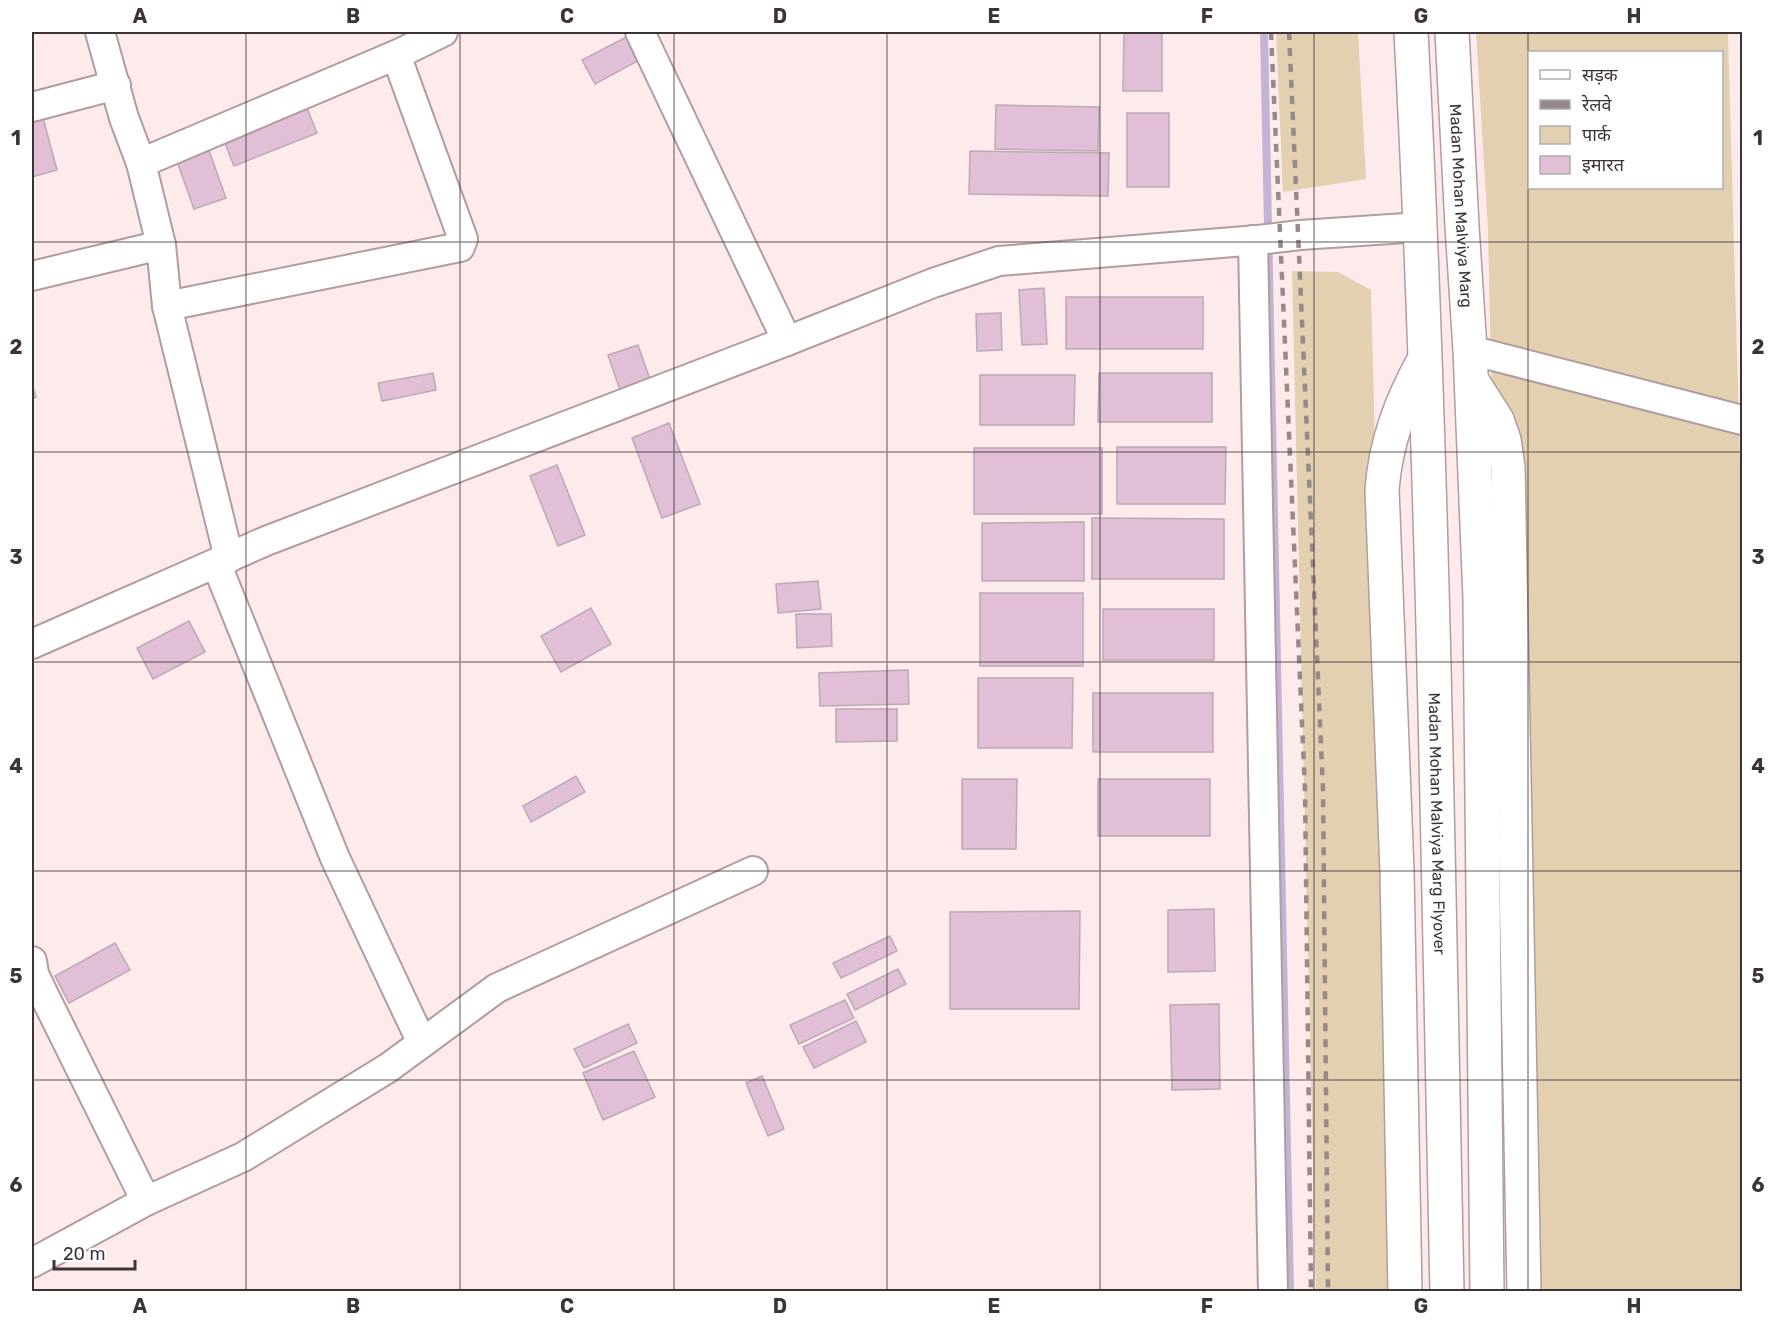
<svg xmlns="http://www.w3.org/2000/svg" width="1774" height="1323" font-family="Rubik,'Noto Sans Devanagari',sans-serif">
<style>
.green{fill:#e3d0b1;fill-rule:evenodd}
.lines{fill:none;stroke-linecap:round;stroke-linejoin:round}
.stream{stroke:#c2b4d5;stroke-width:8}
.building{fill:#e1bfd6;stroke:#bba9b5;stroke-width:1.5}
.minor-casing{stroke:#b29c9e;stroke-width:32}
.secondary-casing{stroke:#b29c9e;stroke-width:36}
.minor{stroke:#fff;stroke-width:28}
.secondary{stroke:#fff;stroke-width:33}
.rail{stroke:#96898a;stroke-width:4.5;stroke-dasharray:8 8;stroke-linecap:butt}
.grid{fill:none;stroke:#3c3334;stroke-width:1.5;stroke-opacity:0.55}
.labels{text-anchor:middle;stroke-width:4.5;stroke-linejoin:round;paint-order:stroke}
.street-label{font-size:16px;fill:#3c3334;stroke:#fff}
.neatline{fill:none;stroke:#3c3334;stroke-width:2}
.grid-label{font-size:20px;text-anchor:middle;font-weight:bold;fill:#3c3334}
</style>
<rect width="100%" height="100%" fill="#fdeaeb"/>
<g class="green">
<path d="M 1276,32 L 1358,32 L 1366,179 L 1283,192 Z"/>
<path d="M 1476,32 L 1728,32 L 1742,535 L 1742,1291 L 1511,1291 L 1488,230 ZM 1530,52 L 1722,52 L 1722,188 L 1530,188 Z"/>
<path d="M 1292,271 L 1338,272 L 1371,290 L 1397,1291 L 1316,1291 Z"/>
</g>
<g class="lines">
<path class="stream" d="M 1264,32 L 1290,1292"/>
</g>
<g class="building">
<path d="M 1124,32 L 1162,32 L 1162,91 L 1123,91 Z"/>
<path d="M 630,35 L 643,58 L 595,84 L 582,60 Z"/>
<path d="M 303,98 L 317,133 L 234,166 L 220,131 Z"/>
<path d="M 996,105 L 1099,107 L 1098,151 L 995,149 Z"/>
<rect x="1127" y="113" width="42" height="74"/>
<path d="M 42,114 L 57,170 L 32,177 L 32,117 Z"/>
<path d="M 207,145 L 226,198 L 194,209 L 175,156 Z"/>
<path d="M 970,151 L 1109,153 L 1108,196 L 969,194 Z"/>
<path d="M 1044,288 L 1047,344 L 1022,345 L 1019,290 Z"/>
<rect x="1066" y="297" width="137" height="52"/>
<path d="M 1001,313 L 1002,350 L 977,351 L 976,314 Z"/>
<path d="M 638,345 L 653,388 L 623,399 L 608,355 Z"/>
<path d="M 433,373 L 436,390 L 382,401 L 378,383 Z"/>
<path d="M 1099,373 L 1212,373 L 1212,422 L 1098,422 Z"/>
<path d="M 980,375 L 1075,375 L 1074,425 L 980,425 Z"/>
<path d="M 32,384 L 36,397 L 32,399 Z"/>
<path d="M 669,423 L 700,504 L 662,518 L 632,438 Z"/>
<path d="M 1117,447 L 1226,447 L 1225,504 L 1117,504 Z"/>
<rect x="974" y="448" width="128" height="66"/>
<path d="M 557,465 L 585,535 L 558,546 L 530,476 Z"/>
<path d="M 1092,518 L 1224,519 L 1224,579 L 1092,579 Z"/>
<path d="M 1084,522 L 1084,581 L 982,581 L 982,523 Z"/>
<path d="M 818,581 L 821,609 L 778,613 L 776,584 Z"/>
<rect x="980" y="593" width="103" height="73"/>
<path d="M 591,608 L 611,644 L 561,672 L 541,636 Z"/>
<rect x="1103" y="609" width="111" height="51"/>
<path d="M 796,614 L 831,614 L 832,646 L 797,648 Z"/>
<path d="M 189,621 L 205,652 L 153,679 L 137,648 Z"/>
<path d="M 908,670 L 909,704 L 820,706 L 819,673 Z"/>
<path d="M 978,678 L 1073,678 L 1072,748 L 978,748 Z"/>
<rect x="1093" y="693" width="120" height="59"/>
<path d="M 836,709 L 897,709 L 897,741 L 836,742 Z"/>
<path d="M 576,776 L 585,792 L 531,822 L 523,806 Z"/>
<path d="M 962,779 L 1017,779 L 1016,849 L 962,849 Z"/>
<rect x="1098" y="779" width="112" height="57"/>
<path d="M 1214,909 L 1215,971 L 1168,972 L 1168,910 Z"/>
<path d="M 1080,911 L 1079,1009 L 950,1009 L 950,912 Z"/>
<path d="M 890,936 L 897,951 L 841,978 L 833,963 Z"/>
<path d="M 115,943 L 130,970 L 69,1003 L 55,976 Z"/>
<path d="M 898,969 L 906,984 L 855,1010 L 847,994 Z"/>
<path d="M 845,1000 L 854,1018 L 799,1044 L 790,1025 Z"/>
<path d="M 1219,1004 L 1220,1089 L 1172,1090 L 1170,1005 Z"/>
<path d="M 856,1021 L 866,1042 L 814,1068 L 803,1047 Z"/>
<path d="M 628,1024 L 637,1043 L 584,1068 L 574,1049 Z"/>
<path d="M 634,1051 L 655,1097 L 603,1120 L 583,1073 Z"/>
<path d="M 762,1076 L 784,1129 L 768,1136 L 746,1083 Z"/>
</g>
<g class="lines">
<g class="minor-casing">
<g id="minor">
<path d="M 100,32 L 124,118 L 141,163 L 161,245 L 167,306 L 229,558"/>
<path d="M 640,32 L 787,341"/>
<path d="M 32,107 L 116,85"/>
<path d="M 141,163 L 396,55 L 443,32"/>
<path d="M 1253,240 L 1273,1292"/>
<path d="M 32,276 L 161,245"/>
<path d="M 167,306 L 460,247 L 463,239 L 396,55"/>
<path d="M 1470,350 L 1742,420"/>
<path d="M 216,563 L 335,858 L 422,1043"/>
<path d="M 32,644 L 266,541 L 787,341 L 933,283 L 999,261 L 1258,240 L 1300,235 L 1421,227"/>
<path d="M 32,961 L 34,974 L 43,993 L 146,1201"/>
<path d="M 32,1263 L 146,1201 L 243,1157 L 388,1068 L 497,988 L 753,871"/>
</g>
</g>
<g class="secondary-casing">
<g id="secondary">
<path id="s1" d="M 1411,32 C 1433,451 1438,871 1447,1292"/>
<path id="s2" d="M 1452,32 L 1462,226 L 1470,350 L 1480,599 L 1487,1292"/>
<path d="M 1472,381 L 1497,420 L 1504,440 L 1508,467 L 1524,1292"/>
<path d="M 1405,1292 L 1397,871 L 1382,489 C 1386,441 1401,402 1424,360"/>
</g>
</g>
<use href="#minor" class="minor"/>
<use href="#secondary" class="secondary"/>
<g class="rail">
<path d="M 1271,32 L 1305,790 L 1311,1292"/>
<path d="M 1289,32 L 1323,790 L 1328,1292"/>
</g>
</g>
<path class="grid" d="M 246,32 L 246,1292M 460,32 L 460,1292M 674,32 L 674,1292M 887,32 L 887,1292M 1100,32 L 1100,1292M 1314,32 L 1314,1292M 1528,32 L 1528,1292M 32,242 L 1742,242M 32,452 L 1742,452M 32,662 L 1742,662M 32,871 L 1742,871M 32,1080 L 1742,1080"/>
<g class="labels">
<g class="street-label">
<text dy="6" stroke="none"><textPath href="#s2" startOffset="174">Madan Mohan Malviya Marg</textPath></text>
<text dy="6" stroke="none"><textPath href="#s1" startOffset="792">Madan Mohan Malviya Marg Flyover</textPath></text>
</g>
</g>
<rect width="1774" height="1323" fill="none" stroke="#ffffff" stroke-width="66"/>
<rect x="1528" y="51" width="195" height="138" fill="#ffffff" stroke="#b1adae" stroke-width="1.5"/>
<rect x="1540" y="70" width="30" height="9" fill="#ffffff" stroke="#b1adae" stroke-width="1.5"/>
<text x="1582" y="81" font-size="18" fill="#3c3334">सड़क</text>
<rect x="1540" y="100" width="30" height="9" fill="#96898a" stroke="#b1adae" stroke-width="1.5"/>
<text x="1582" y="111" font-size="18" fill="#3c3334">रेलवे</text>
<rect x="1540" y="126" width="30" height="18" fill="#e3d0b1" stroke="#b1adae" stroke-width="1.5"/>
<text x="1582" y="141" font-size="18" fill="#3c3334">पार्क</text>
<rect x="1540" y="156" width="30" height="18" fill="#e1bfd6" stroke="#b1adae" stroke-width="1.5"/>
<text x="1582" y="171" font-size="18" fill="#3c3334">इमारत</text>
<path d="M54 1260v9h81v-9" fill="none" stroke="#3c3334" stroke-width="3"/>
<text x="63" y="1260" font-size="18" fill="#3c3334" stroke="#ffffff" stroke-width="4.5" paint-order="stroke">20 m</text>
<rect x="33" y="33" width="1708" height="1257" class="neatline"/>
<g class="grid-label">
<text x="140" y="23">A</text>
<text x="353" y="23">B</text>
<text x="567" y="23">C</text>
<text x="780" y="23">D</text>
<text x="994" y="23">E</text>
<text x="1207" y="23">F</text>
<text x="1421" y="23">G</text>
<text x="1634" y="23">H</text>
<text x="16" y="145">1</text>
<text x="1758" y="145">1</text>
<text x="16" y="354">2</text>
<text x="1758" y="354">2</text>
<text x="16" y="564">3</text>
<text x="1758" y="564">3</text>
<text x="16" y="773">4</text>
<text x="1758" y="773">4</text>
<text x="16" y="983">5</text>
<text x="1758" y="983">5</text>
<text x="16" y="1192">6</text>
<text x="1758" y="1192">6</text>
<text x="140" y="1313">A</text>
<text x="353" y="1313">B</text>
<text x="567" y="1313">C</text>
<text x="780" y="1313">D</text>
<text x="994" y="1313">E</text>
<text x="1207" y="1313">F</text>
<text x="1421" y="1313">G</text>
<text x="1634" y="1313">H</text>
</g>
</svg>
